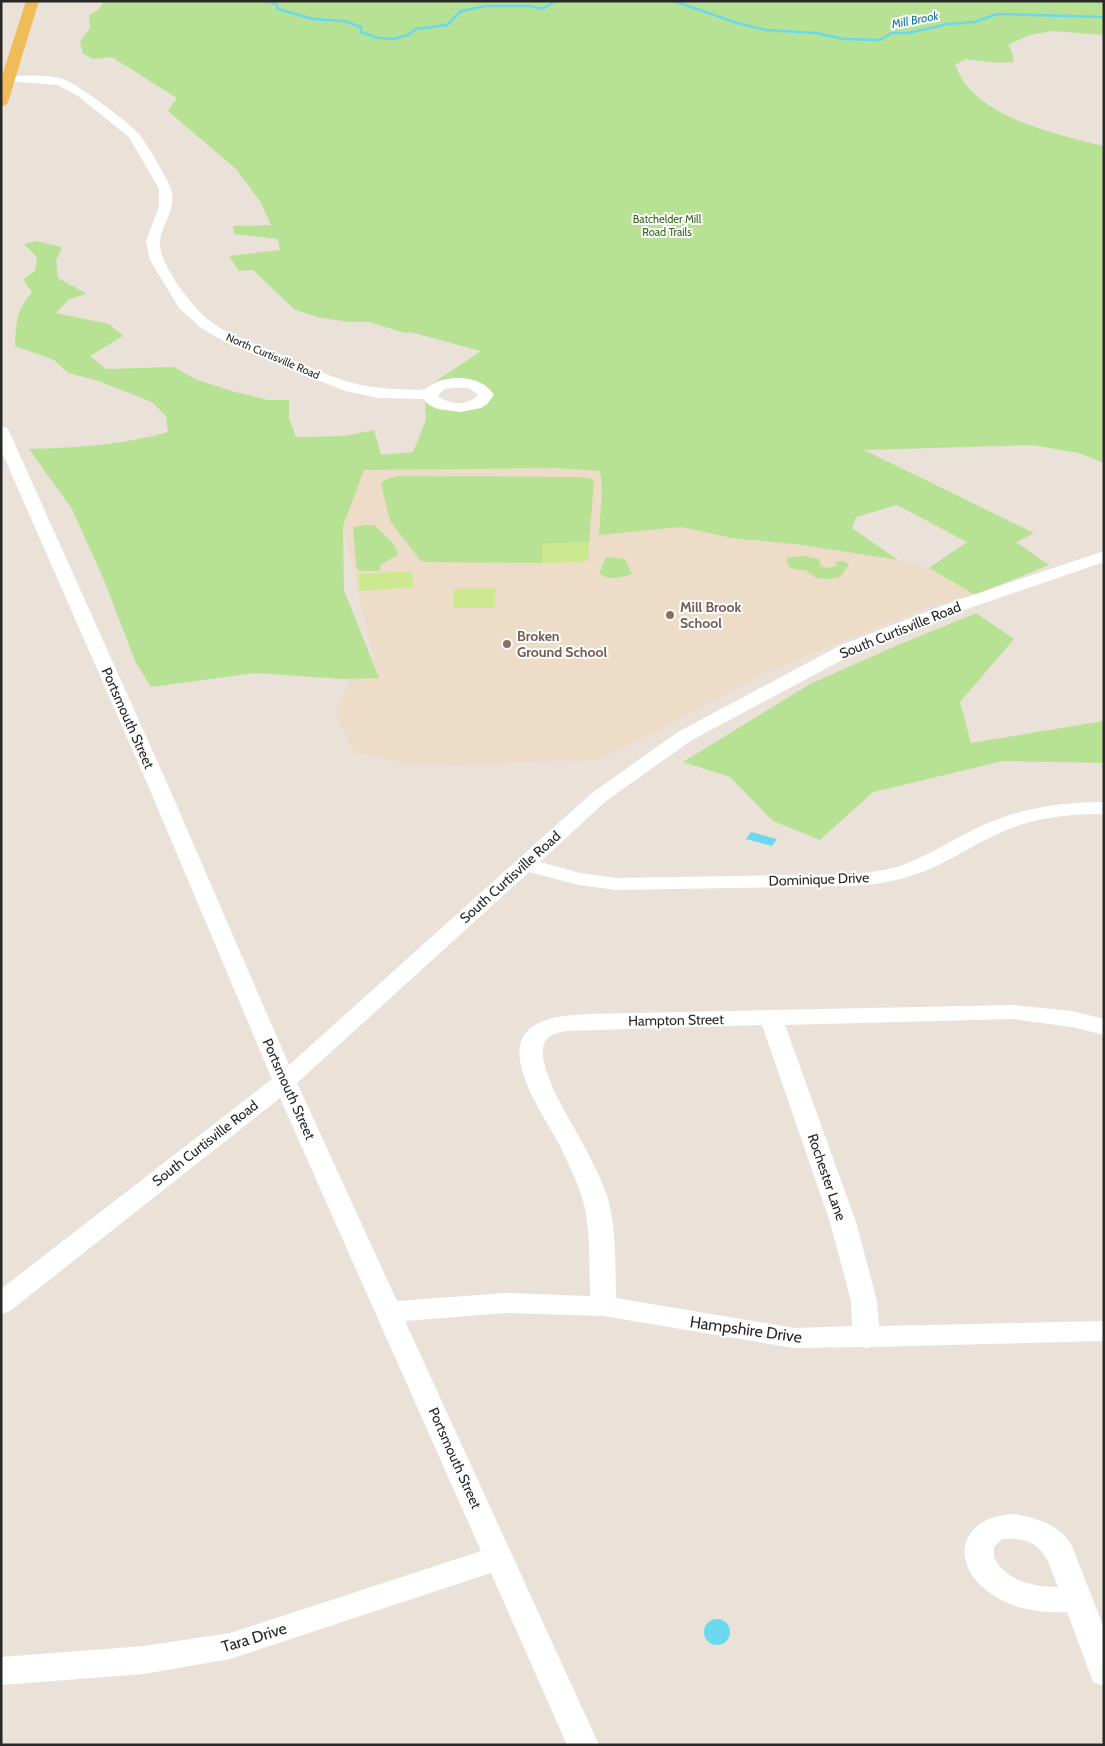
<svg xmlns="http://www.w3.org/2000/svg" width="1105" height="1746" font-family="Cabin,sans-serif">
<style>
.education{fill:#eddcc7}
.green{fill:#b7e294}
.pitch{fill:#cde990}
.water{fill:#6ad9ee}
.lines{fill:none;stroke-linecap:round;stroke-linejoin:round}
.stream{stroke:#6ad9ee;stroke-width:2.5}
.minor{fill:#fff;fill-rule:evenodd}
.major{fill:#f0bc58;fill-rule:evenodd}
.education-dot{fill:#8d6e63;stroke:#fff;stroke-width:2}
.labels{text-anchor:middle;stroke-width:4;stroke-linejoin:round;paint-order:stroke}
.far-park-label{font-size:11px;fill:#316319;stroke:#fff}
.far-street-label{font-size:11px;fill:#282828;stroke:#fff}
.far-water-label{font-size:12px;font-style:italic;fill:#0d7696;stroke:#fff}
.education-label{font-size:14px;font-weight:bold;fill:#785e54;stroke:#fff;text-anchor:start}
.street-label{font-size:14px;fill:#282828;stroke:#fff}
.near-street-label{font-size:16px;fill:#282828;stroke:#fff}
</style>
<rect width="100%" height="100%" fill="#eae1d9"/>
<path class="education" d="M 554,468 L 600,471 L 602,490 L 599,534 L 681,527 L 732,538 L 803,545 L 898,560 L 929,568 L 975,595 L 914,612 L 763,674 L 658,731 L 597,760 L 416,766 L 354,752 L 335,713 L 351,679 L 378,678 L 343,526 L 364,470 Z"/>
<g class="green">
<path d="M 104,1 L 1104,1 L 1104,35 L 1053,31 L 1029,35 L 1008,45 L 1012,52 L 1014,62 L 998,63 L 966,59 L 955,65 C 958,70 960,77 964,82 C 992,121 1060,135 1104,146 L 1104,463 L 1079,453 L 1032,445 L 864,450 L 1034,533 L 1016,542 L 1049,565 L 975,595 L 929,568 L 967,542 L 897,505 L 856,517 L 852,528 L 898,560 L 803,545 L 732,538 L 681,527 L 599,535 L 602,490 L 600,471 L 554,468 L 364,470 L 343,526 L 344,590 L 379,678 L 343,679 L 255,673 L 151,687 L 135,661 L 104,580 L 72,509 L 29,449 C 76,448 122,445 168,432 L 166,416 L 152,402 L 99,381 L 68,373 L 54,360 L 15,346 C 16,324 16,309 32,293 L 23,279 L 35,271 L 37,257 L 24,244 L 36,241 L 62,247 L 56,260 L 58,278 L 87,294 L 69,299 L 56,313 L 109,324 L 123,336 L 90,356 L 106,369 L 174,367 L 195,379 L 235,392 L 268,400 L 289,400 L 289,418 L 296,437 L 345,436 L 374,430 L 381,455 L 413,452 L 426,420 L 425,403 C 454,418 465,404 489,389 L 438,382 L 430,385 L 481,351 L 410,332 L 405,333 L 369,322 L 351,322 L 321,318 L 295,310 L 253,270 L 239,271 L 229,256 L 280,250 L 278,239 L 234,234 L 233,226 L 271,225 L 260,201 L 236,169 L 168,111 L 177,98 L 112,57 L 94,59 L 83,54 L 80,42 L 90,28 L 89,15 L 98,10 Z"/>
<path d="M 397,476 L 581,477 L 592,479 L 594,482 L 589,542 L 543,544 L 542,563 L 424,562 L 420,560 L 390,521 L 381,484 L 384,480 Z"/>
<path d="M 364,525 L 374,525 L 394,544 L 398,555 L 381,564 L 379,571 L 359,571 L 356,566 L 353,527 Z"/>
<path d="M 804,556 L 819,559 L 821,566 L 827,568 L 836,566 L 837,561 L 843,561 L 849,564 L 840,577 L 828,579 L 816,578 L 807,571 L 790,568 L 786,558 Z"/>
<path d="M 606,557 L 625,559 L 632,574 C 620,577 610,582 599,573 Z"/>
<path d="M 976,613 L 1014,639 L 960,702 L 971,743 L 1104,721 L 1104,763 L 1003,761 L 873,792 L 820,840 L 773,821 L 730,777 L 683,762 L 810,684 L 898,645 Z"/>
</g>
<g class="pitch">
<path d="M 589,542 L 588,560 L 583,562 L 542,563 L 542,544 Z"/>
<path d="M 411,571 L 414,587 L 360,591 L 358,574 Z"/>
<path d="M 495,588 L 495,608 L 453,608 L 454,589 Z"/>
</g>
<g class="water">
<path d="M 751,832 L 777,839 L 772,846 L 746,839 Z"/>
<circle cx="717" cy="1632" r="13"/>
</g>
<g class="lines">
<g class="stream">
<path d="M 269,1 L 277,5 L 278,9 L 313,19 L 344,21 L 361,27 L 361,32 L 378,38 L 394,39 L 408,35 L 416,29 L 447,25 L 461,11 L 486,6 L 530,6 L 542,9 L 556,1"/>
<path d="M 674,1 L 737,23 L 766,30 L 816,33 L 844,39 L 880,40 L 892,33 L 908,33 L 948,24 L 975,22 L 997,14 L 1104,17"/>
</g>
<g class="minor">
<path d="M 10,76 C 27,76 46,74 63,79 C 76,83 130,123 139,134 C 145,141 169,181 171,189 C 177,208 163,222 160,240 C 157,263 193,308 210,321 C 228,335 251,342 272,351 C 297,361 322,374 349,382 C 372,389 396,389 420,390 C 426,390 430,385 436,382 C 456,375 482,376 494,395 L 487,404 L 481,408 L 460,412 L 438,409 L 431,406 L 424,399 L 379,398 L 345,391 L 227,343 L 201,328 L 179,308 L 150,260 L 146,241 L 159,206 L 159,189 L 129,137 L 78,96 L 58,85 L 6,81 L 4,79 L 6,77 ZM 454,388 L 469,388 L 478,395 C 468,406 451,405 439,397 L 439,394 L 445,389 Z"/>
<path d="M 1,426 L 7,428 L 9,431 L 167,783 L 289,1065 L 592,793 L 678,732 L 841,645 L 955,601 L 1104,551 L 1104,562 L 967,609 L 855,653 L 692,740 L 606,801 L 540,862 L 580,873 L 616,878 L 855,874 C 869,872 883,871 897,867 C 928,857 954,838 983,825 C 1022,808 1062,802 1104,802 L 1104,814 C 1071,814 1039,817 1009,829 C 981,840 957,857 930,869 C 906,879 881,884 855,886 L 616,890 L 579,885 L 529,872 L 297,1083 L 397,1301 L 505,1293 L 590,1296 C 589,1263 591,1228 582,1197 C 576,1179 567,1161 559,1144 C 545,1117 497,1052 532,1027 C 547,1016 570,1015 588,1014 L 1013,1005 L 1072,1011 L 1104,1019 L 1104,1035 L 1072,1027 L 1013,1019 L 785,1025 L 856,1222 L 877,1301 L 879,1326 L 1104,1321 L 1104,1341 L 872,1347 L 866,1348 L 861,1347 L 794,1348 L 603,1316 L 505,1313 L 405,1321 L 599,1745 L 567,1745 L 491,1573 L 230,1659 L 144,1674 L 1,1685 L 1,1657 L 144,1646 L 230,1633 L 481,1551 L 280,1098 L 10,1311 L 1,1314 L 1,1289 L 272,1079 L 147,783 L 1,450 ZM 762,1025 L 830,1222 L 851,1301 L 852,1326 L 794,1328 L 616,1298 C 615,1264 617,1229 607,1196 C 601,1178 592,1161 583,1144 C 573,1124 531,1061 546,1040 C 550,1034 560,1032 566,1031 Z"/>
<path d="M 1014,1514 C 1036,1518 1061,1525 1072,1546 L 1104,1628 L 1104,1686 L 1093,1682 L 1067,1612 C 1043,1613 1017,1610 996,1597 C 948,1569 956,1516 1014,1514 ZM 1002,1539 C 1041,1536 1046,1555 1058,1587 C 1034,1587 1005,1581 994,1557 L 994,1547 Z"/>
</g>
<path class="major" d="M 26,1 L 39,1 L 8,102 L 6,105 L 1,106 L 1,79 Z"/>
</g>
<g class="education-dot">
<circle cx="670" cy="615" r="5"/>
<circle cx="507" cy="644" r="5"/>
</g>
<g class="labels">
<g class="far-park-label">
<text x="667" y="223">Batchelder Mill<tspan x="667" dy="13">Road Trails</tspan></text>
</g>
<g class="far-street-label">
<text transform="translate(273 356) rotate(23)" y="4">North Curtisville Road</text>
</g>
<g class="far-water-label">
<text transform="translate(915 20) rotate(-11)" y="4">Mill Brook</text>
</g>
<g class="education-label">
<text x="680" y="612">Mill Brook<tspan x="680" dy="16">School</tspan></text>
<text x="517" y="641">Broken<tspan x="517" dy="16">Ground School</tspan></text>
</g>
<g class="street-label">
<text transform="translate(900 630) rotate(-22)" y="5">South Curtisville Road</text>
<text transform="translate(128 718) rotate(66)" y="5">Portsmouth Street</text>
<text transform="translate(510 877) rotate(-42)" y="5">South Curtisville Road</text>
<text transform="translate(819 879) rotate(-2)" y="5">Dominique Drive</text>
<text transform="translate(676 1020) rotate(-1)" y="5">Hampton Street</text>
<text transform="translate(289 1089) rotate(66)" y="5">Portsmouth Street</text>
<text transform="translate(205 1143) rotate(-38)" y="5">South Curtisville Road</text>
<text transform="translate(827 1177) rotate(71)" y="5">Rochester Lane</text>
<text transform="translate(455 1458) rotate(66)" y="5">Portsmouth Street</text>
</g>
<g class="near-street-label">
<text transform="translate(746 1329) rotate(8)" y="6">Hampshire Drive</text>
<text transform="translate(254 1637) rotate(-17)" y="6">Tara Drive</text>
</g>
</g>
<rect width="1105" height="1746" fill="none" stroke="#282828" stroke-width="5"/>
</svg>
